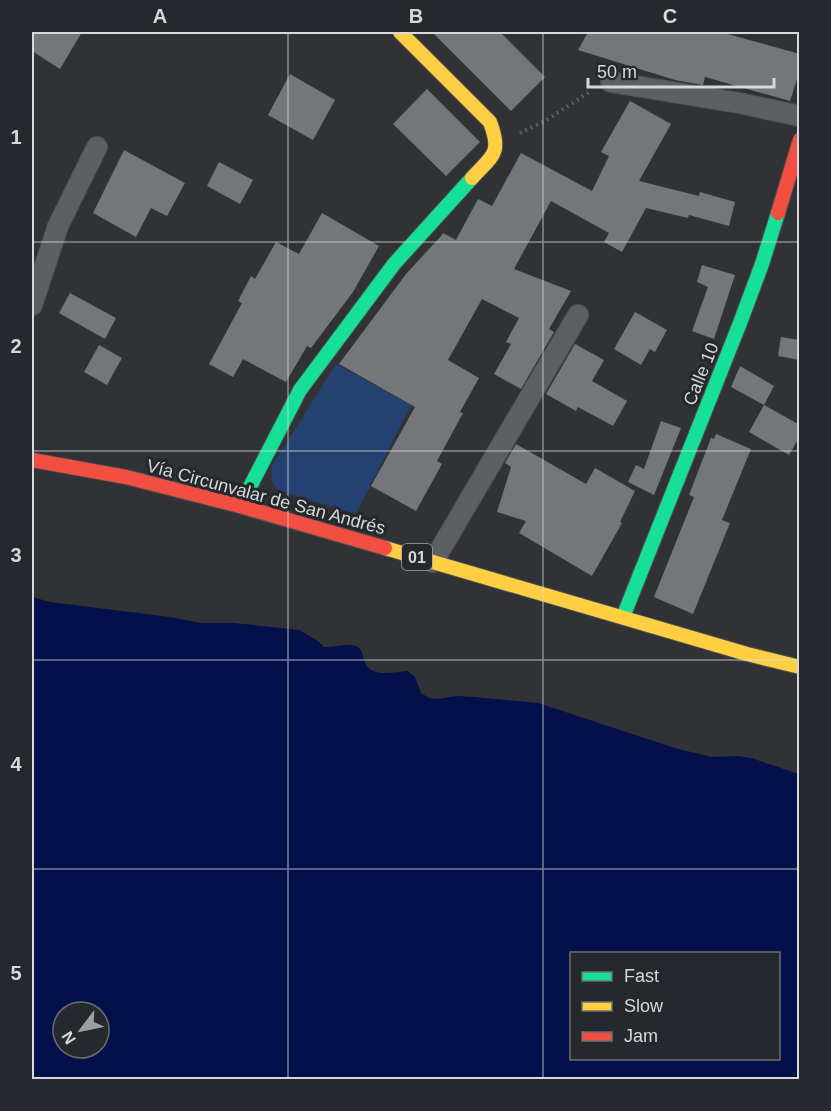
<svg xmlns="http://www.w3.org/2000/svg" width="831" height="1111" font-family="Helvetica,sans-serif">
<style>
.green{fill:#254172}
.water{fill:#041049;fill-rule:evenodd}
.building{fill:#757679}
.lines{fill:none;stroke-linecap:round;stroke-linejoin:round}
.street-casing{stroke:#4e5052;stroke-width:22}
.fast-casing{stroke:#4e5052;stroke-width:16}
.slow-casing{stroke:#4e5052;stroke-width:16}
.jam-casing{stroke:#4e5052;stroke-width:16}
.path{stroke:#67686b;stroke-width:4;stroke-dasharray:1.5 4.5;stroke-linecap:butt}
.street{stroke:#5e5f60;stroke-width:20}
.fast{stroke:#16e098;stroke-width:14}
.slow{stroke:#ffcf43;stroke-width:14}
.jam{stroke:#f24e42;stroke-width:14}
.grid{fill:none;stroke:#d6d8db;stroke-width:1.5;stroke-opacity:0.55}
.labels{text-anchor:middle;stroke-width:6;stroke-linejoin:round;paint-order:stroke}
.shield{fill:#25282c;stroke:#a1a3a6;stroke-width:1.5}
.shield-label{font-size:16px;font-weight:bold;fill:#d6d8db}
.street-label{font-size:18px;fill:#d6d8db;stroke:#25282c}
.neatline{fill:none;stroke:#d6d8db;stroke-width:2}
.grid-label{font-size:20px;text-anchor:middle;font-weight:bold;fill:#d6d8db}
</style>
<rect width="100%" height="100%" fill="#303235"/>
<path class="green" d="M 336,364 L 411,405 L 356,514 L 278,490 C 270,481 270,475 273,464 Z"/>
<path class="water" d="M 32,597 L 50,602 L 170,617 L 201,623 L 234,623 L 299,630 L 318,641 L 324,647 C 333,648 350,642 358,647 C 362,650 363,655 364,660 C 370,679 393,672 408,671 L 415,677 L 421,693 L 429,698 L 438,699 L 457,696 L 474,697 L 538,703 L 678,749 L 712,757 L 737,756 L 751,758 L 799,774 L 799,1079 L 32,1079 ZM 572,954 L 778,954 L 778,1058 L 572,1058 ZM 63,1012 L 99,1012 L 99,1048 L 63,1048 Z"/>
<g class="building">
<path d="M 32,32 L 82,32 L 60,69 L 32,51 Z"/>
<path d="M 432,32 L 500,32 L 545,77 L 511,111 Z"/>
<path d="M 588,32 L 720,32 L 800,54 L 800,70 L 790,101 L 705,77 L 703,85 L 675,80 L 578,50 Z"/>
<path d="M 290,74 L 335,100 L 313,140 L 268,115 Z"/>
<path d="M 427,89 L 480,142 L 446,176 L 393,124 Z"/>
<path d="M 630,101 L 671,124 L 639,181 L 699,196 L 700,192 L 735,202 L 729,226 L 689,215 L 688,218 L 646,208 L 622,252 L 604,242 L 609,233 L 551,201 L 514,269 L 571,291 L 549,329 L 554,332 L 521,389 L 494,374 L 511,344 L 506,342 L 519,318 L 482,299 L 448,360 L 479,378 L 460,412 L 463,413 L 437,461 L 442,464 L 416,511 L 371,486 L 415,407 L 339,364 L 406,274 L 441,236 L 443,233 L 456,240 L 478,199 L 492,206 L 521,153 L 592,191 L 609,156 L 601,152 Z"/>
<path d="M 124,150 L 185,183 L 167,216 L 151,208 L 136,237 L 93,213 Z"/>
<path d="M 219,162 L 253,180 L 240,204 L 207,186 Z"/>
<path d="M 322,213 L 379,246 L 353,292 L 311,348 L 307,346 L 286,382 L 243,359 L 233,377 L 209,364 L 242,303 L 238,301 L 251,276 L 255,279 L 276,242 L 299,254 Z"/>
<path d="M 702,265 L 735,275 L 714,339 L 692,331 L 708,287 L 697,282 Z"/>
<path d="M 70,293 L 116,318 L 105,339 L 59,313 Z"/>
<path d="M 635,312 L 667,330 L 655,352 L 650,349 L 641,365 L 614,349 Z"/>
<path d="M 781,337 L 800,340 L 800,360 L 778,356 Z"/>
<path d="M 575,344 L 604,360 L 592,381 L 627,401 L 613,426 L 578,407 L 576,411 L 546,394 Z"/>
<path d="M 99,345 L 122,358 L 107,385 L 84,372 Z"/>
<path d="M 740,366 L 774,386 L 764,405 L 731,387 Z"/>
<path d="M 764,405 L 800,425 L 800,436 L 789,455 L 749,432 Z"/>
<path d="M 661,421 L 681,428 L 654,495 L 628,482 L 636,465 L 644,469 Z"/>
<path d="M 716,434 L 751,449 L 722,520 L 730,523 L 693,614 L 654,597 L 694,497 L 689,495 L 711,438 L 714,439 Z"/>
<path d="M 516,444 L 586,484 L 595,468 L 635,491 L 620,522 L 622,523 L 592,576 L 519,533 L 526,521 L 497,512 L 511,467 L 505,463 Z"/>
</g>
<g class="lines">
<g class="street-casing">
<g id="street">
<path d="M 611,82 L 739,103 L 800,116"/>
<path d="M 32,305 L 58,226 L 97,147"/>
<path d="M 433,562 L 578,315"/>
</g>
</g>
<g class="fast-casing">
<g id="fast">
<path d="M 240,506 L 300,390 L 394,264 L 472,178"/>
<path d="M 623,617 L 740,323 L 762,264 L 778,213"/>
</g>
</g>
<g class="slow-casing">
<g id="slow">
<path d="M 400,32 L 490,122 C 502,154 493,155 472,178"/>
<path d="M 385,548 L 747,654 L 800,667"/>
</g>
</g>
<g class="jam-casing">
<g id="jam">
<path d="M 778,213 L 800,140"/>
<path d="M 32,460 L 126,477 L 240,506 L 385,548"/>
</g>
</g>
<path class="path" d="M 520,133 L 545,121 L 591,91"/>
<use href="#street" class="street"/>
<use href="#fast" class="fast"/>
<use href="#slow" class="slow"/>
<use href="#jam" class="jam"/>
</g>
<path class="grid" d="M 288,32 L 288,1080M 543,32 L 543,1080M 32,242 L 800,242M 32,451 L 800,451M 32,660 L 800,660M 32,869 L 800,869"/>
<g class="labels">
<rect class="shield" x="402" y="544" width="30" height="26" rx="4.5"/>
<g class="shield-label">
<text x="417" y="563">01</text>
</g>
<g class="street-label">
<text transform="translate(701 374) rotate(-68)" y="6">Calle 10</text>
<text transform="translate(266 497) rotate(15)" y="6">Vía Circunvalar de San Andrés</text>
</g>
</g>
<rect width="831" height="1111" fill="none" stroke="#25282c" stroke-width="66"/>
<rect x="570" y="952" width="210" height="108" fill="#25282c" stroke="#6c6e72" stroke-width="1.5"/>
<rect x="582" y="972" width="30" height="9" fill="#16e098" stroke="#6c6e72" stroke-width="1.5"/>
<text x="624" y="982" font-size="18" fill="#d6d8db">Fast</text>
<rect x="582" y="1002" width="30" height="9" fill="#ffcf43" stroke="#6c6e72" stroke-width="1.5"/>
<text x="624" y="1012" font-size="18" fill="#d6d8db">Slow</text>
<rect x="582" y="1032" width="30" height="9" fill="#f24e42" stroke="#6c6e72" stroke-width="1.5"/>
<text x="624" y="1042" font-size="18" fill="#d6d8db">Jam</text>
<g transform="translate(81 1030) rotate(238)"><circle r="28" fill="#25282c" stroke="#6c6e72" stroke-width="1.5"/>
<path d="M0-4.5L10 22L0 15L-10 22Z" fill="#9c9ea1"/>
<text y="-9" font-size="16" font-weight="bold" text-anchor="middle" fill="#d6d8db">N</text>
</g>
<path d="M588 78v9h186v-9" fill="none" stroke="#d6d8db" stroke-width="3"/>
<text x="597" y="78" font-size="18" fill="#d6d8db" stroke="#25282c" stroke-width="4.5" paint-order="stroke">50 m</text>
<rect x="33" y="33" width="765" height="1045" class="neatline"/>
<g class="grid-label">
<text x="160" y="23">A</text>
<text x="416" y="23">B</text>
<text x="670" y="23">C</text>
<text x="16" y="144">1</text>
<text x="16" y="353">2</text>
<text x="16" y="562">3</text>
<text x="16" y="771">4</text>
<text x="16" y="980">5</text>
</g>
</svg>
